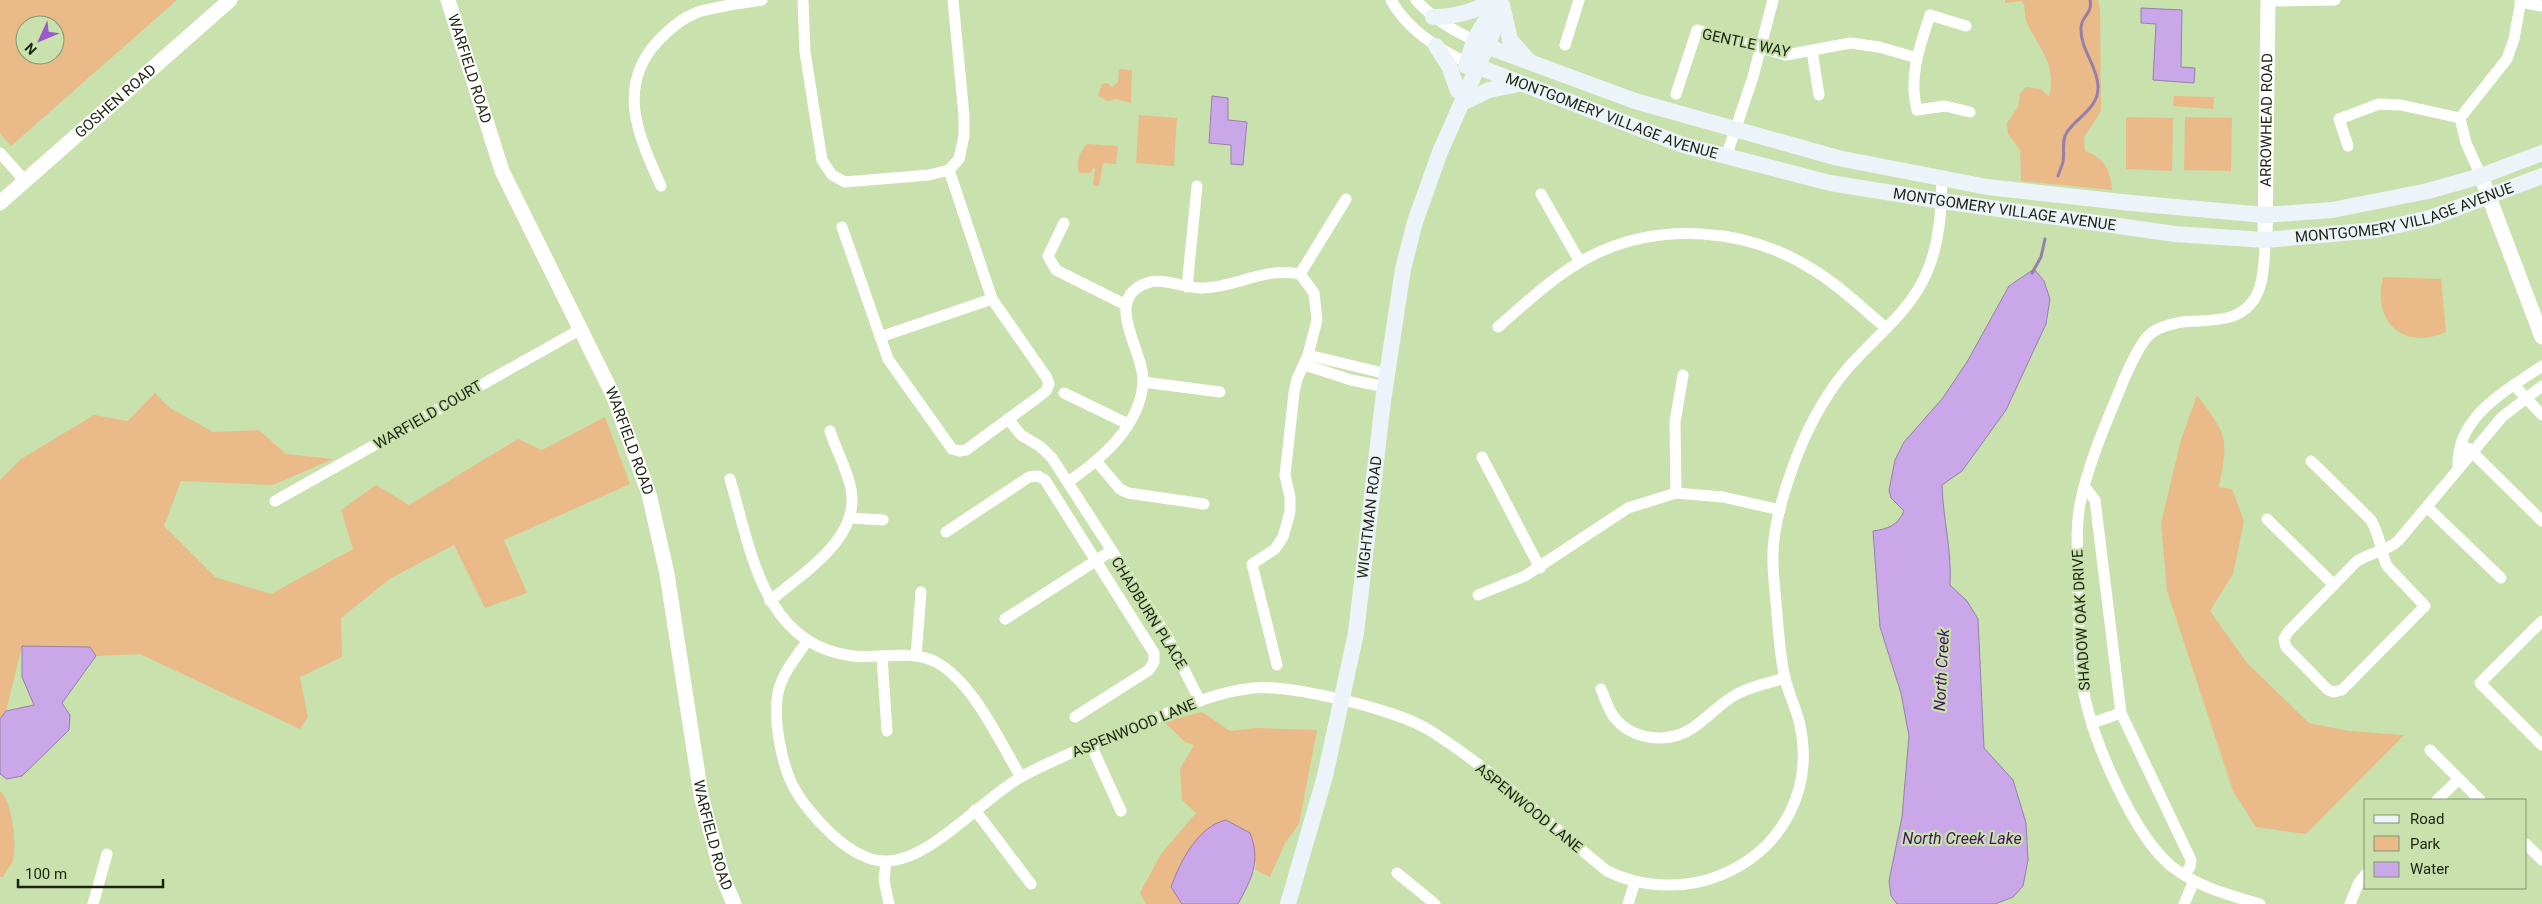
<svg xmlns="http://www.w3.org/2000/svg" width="2542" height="904" font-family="Roboto,sans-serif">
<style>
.green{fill:#eabb88;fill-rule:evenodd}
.water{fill:#caa7e9;stroke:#9680a8}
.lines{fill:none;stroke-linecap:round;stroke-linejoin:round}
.stream{stroke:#9680a8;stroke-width:3}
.minor{stroke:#fff;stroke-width:11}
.tertiary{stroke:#fff;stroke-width:15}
.secondary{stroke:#ecf3f9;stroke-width:16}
.labels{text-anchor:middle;stroke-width:4.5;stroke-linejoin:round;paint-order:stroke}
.street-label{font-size:15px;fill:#1c2411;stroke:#c8e1ad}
.water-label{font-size:16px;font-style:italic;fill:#421360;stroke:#c8e1ad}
</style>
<rect width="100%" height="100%" fill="#c8e1ad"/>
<g class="green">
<path d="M 0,0 L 177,0 L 11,146 L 0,133 ZM 25,25 L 55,25 L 55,55 L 25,55 Z"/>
<path d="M 2005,0 L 2098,0 L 2100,10 L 2101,111 L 2084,137 L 2085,151 C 2105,158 2111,171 2112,190 L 2021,181 L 2020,150 L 2008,134 L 2007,123 L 2018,107 L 2020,94 L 2026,87 L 2041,89 L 2049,97 C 2057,60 2038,50 2026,20 C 2024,13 2026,6 2022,1 L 2005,3 Z"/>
<path d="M 1119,69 L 1132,70 L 1131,103 L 1116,99 L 1108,101 L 1098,96 L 1102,84 L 1107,83 L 1112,87 L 1118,82 Z"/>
<path d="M 2174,96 L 2214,97 L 2213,109 L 2173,106 Z"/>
<path d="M 1139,115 L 1177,118 L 1174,166 L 1136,163 Z"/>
<path d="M 2126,117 L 2173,118 L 2172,171 L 2126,169 Z"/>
<path d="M 2185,117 L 2232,118 L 2231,171 L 2184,170 Z"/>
<path d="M 1087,144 L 1118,146 L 1116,164 L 1103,163 L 1099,186 L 1093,185 L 1095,168 L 1093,168 L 1090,173 L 1079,173 C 1076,161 1079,153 1087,144 Z"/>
<path d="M 2383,277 L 2441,279 L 2446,332 C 2403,351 2372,322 2383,277 Z"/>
<path d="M 155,393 L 170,408 L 213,432 L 259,430 L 286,454 L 333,459 L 273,485 L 181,481 L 164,526 L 215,577 L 271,594 L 353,549 L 341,510 L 376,485 L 409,505 L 518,439 L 542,450 L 605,417 L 630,484 L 504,540 L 527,593 L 485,608 L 454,545 L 391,578 L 341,618 L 342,657 L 300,677 L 308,717 L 300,729 L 140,654 L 96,656 L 90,647 L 22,646 L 6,711 L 0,719 L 0,480 L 21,459 L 94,415 L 128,421 Z"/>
<path d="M 2197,395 C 2227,436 2229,436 2219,487 L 2232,489 L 2244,521 L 2233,574 L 2210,611 L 2247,663 L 2309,723 L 2349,731 L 2404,735 L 2306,834 L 2256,827 L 2233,791 L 2167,591 L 2161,523 L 2181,440 Z"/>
<path d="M 1202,712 L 1230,731 L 1255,728 L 1317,730 L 1299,824 L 1285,843 L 1270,877 L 1255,870 L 1256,862 L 1192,847 L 1177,872 L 1171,887 L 1182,904 L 1146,904 L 1140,893 L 1161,854 L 1196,813 L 1182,800 L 1180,769 L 1194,745 L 1185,742 L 1164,722 Z"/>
<path d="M 0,791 C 12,801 16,840 14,855 C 14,862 7,870 3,877 L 0,877 Z"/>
</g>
<g class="water">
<path d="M 2141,8 L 2182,10 L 2181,67 L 2195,68 L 2194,83 L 2153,80 L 2156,24 L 2141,23 Z"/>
<path d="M 1212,96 L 1228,98 L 1228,120 L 1247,122 L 1243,165 L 1231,164 L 1231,145 L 1209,143 Z"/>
<path d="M 2034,269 L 2044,281 L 2050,299 L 2046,324 L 2006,410 L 1962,471 L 1942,485 C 1943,519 1952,551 1950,585 L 1967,601 L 1978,619 L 1984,748 L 2013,780 L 2026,823 L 2028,860 L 2023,886 L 2013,897 L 1995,904 L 1897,904 L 1891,896 L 1889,881 L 1902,817 L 1909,736 L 1901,693 L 1880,627 L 1873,531 C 1888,529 1898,525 1904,511 L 1891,498 L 1889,490 L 1895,460 L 1904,442 L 1942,399 L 1967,362 L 2009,286 Z"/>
<path d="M 22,646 L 90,647 L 96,656 L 62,703 L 70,715 L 69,730 L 22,776 L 7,779 L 0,774 L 0,719 L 6,711 L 34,705 L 22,677 Z"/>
<path d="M 1226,820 L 1250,833 C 1261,861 1252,878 1238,904 L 1182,904 L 1171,887 C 1180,862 1198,826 1226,820 Z"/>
</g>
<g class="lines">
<g class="stream">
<path d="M 2058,176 C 2059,172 2062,166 2063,162 C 2065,152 2061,141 2067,132 C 2078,116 2099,108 2098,86 C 2097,65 2080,49 2081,28 C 2081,16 2093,14 2090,0"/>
<path d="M 2032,273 L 2041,257 L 2045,239"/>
</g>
<g class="minor">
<path d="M 803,0 L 805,52 L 822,160 L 832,175 L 845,182 L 929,175 L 949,170 L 959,159 L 964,136 L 964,116 L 953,0"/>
<path d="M 1391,0 C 1408,31 1441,51 1472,65"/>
<path d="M 1416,0 C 1434,20 1456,32 1480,43"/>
<path d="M 2268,1 L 2335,0"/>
<path d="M 2520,2 L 2542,6"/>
<path d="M 1966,26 L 1930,15 C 1920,46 1908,77 1917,110 L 1945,106 L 1970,112"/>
<path d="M 1565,45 L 1579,0"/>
<path d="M 1812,51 L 1819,95"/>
<path d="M 1676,94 L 1697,30 L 1786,55 L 1850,43 L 1879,47 L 1917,58"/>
<path d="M 2460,118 L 2507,59 L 2514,39 L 2521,0"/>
<path d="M 2460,118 L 2466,143 L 2481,176"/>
<path d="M 2348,146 L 2339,119 L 2379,104 L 2401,105 L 2460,118"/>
<path d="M 0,153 L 25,181"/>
<path d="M 1726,157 L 1753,77 L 1773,0"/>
<path d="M 661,186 C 639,137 615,87 658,41 C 669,29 682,18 698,12 C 718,6 741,3 762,0"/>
<path d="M 1541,194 L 1580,262"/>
<path d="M 1064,223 L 1048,256 L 1056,270 L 1126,305"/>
<path d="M 842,227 L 888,359 L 952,449 L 959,451 L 966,450 L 1037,398 L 1046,391 L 1049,384 L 1047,378 L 992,299 L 949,170"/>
<path d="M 1300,274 L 1346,199"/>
<path d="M 1187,287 L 1197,186"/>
<path d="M 1498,327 C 1527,302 1557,273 1591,256 C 1660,221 1747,228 1812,269 C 1839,285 1862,308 1886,328"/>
<path d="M 880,337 L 992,299"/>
<path d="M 1308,355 L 1387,374"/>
<path d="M 1305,365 L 1351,380 L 1386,387"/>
<path d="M 1143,382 L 1220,392"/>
<path d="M 2514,385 L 2542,415"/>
<path d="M 1064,393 L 1128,424"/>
<path d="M 1008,419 L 1021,435 L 1041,447 L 1052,458 L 1167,636 L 1200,701"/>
<path d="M 2468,448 L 2542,521"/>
<path d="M 1482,457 L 1540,568"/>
<path d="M 2311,461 L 2371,520 C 2381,538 2380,550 2387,566 L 2425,606 L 2342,690 L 2334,692 L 2328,690 L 2286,647 L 2284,639 L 2288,632 L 2356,562 C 2370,552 2386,552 2398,541 L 2502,417 L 2542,386"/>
<path d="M 1097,462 L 1120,489 L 1128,493 L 1204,504"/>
<path d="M 2458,467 C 2456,416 2506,391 2542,366"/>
<path d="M 730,479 C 751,550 763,646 853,656 C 880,659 912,649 936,662 C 974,683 999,741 1021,777"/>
<path d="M 1068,482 C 1101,459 1140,427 1143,382 C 1145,352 1101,299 1147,283 C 1163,277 1186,289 1203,288 C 1238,287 1262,267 1300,274 L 1314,293 L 1317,320 L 1308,355 L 1297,379 L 1294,393 L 1285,475 L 1290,497 L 1290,512 L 1283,537 L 1275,549 L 1252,564 L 1277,665"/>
<path d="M 2085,487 L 2095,500 L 2121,713 L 2191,860 L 2190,867 L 2184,875"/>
<path d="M 1676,493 L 1675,422 L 1683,375"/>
<path d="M 275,501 L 581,329"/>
<path d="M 2427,507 L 2501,578"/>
<path d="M 849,518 L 883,520"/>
<path d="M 2267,519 L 2334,585"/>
<path d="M 946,532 L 1029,477 L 1038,476 L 1045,480 L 1154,653 L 1154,662 L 1149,670 L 1075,717"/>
<path d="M 1478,595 L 1525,576 L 1628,508 L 1676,493 L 1723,497 L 1780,510"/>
<path d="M 770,601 C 802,573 861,539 851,489 C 847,469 836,450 830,431"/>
<path d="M 1005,619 L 1111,551"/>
<path d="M 2542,621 L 2480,683 L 2542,745"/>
<path d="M 808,640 C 797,656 782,673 778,693 C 773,718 781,761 792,784 C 807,814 852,863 887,861 C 931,860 982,799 1021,777 C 1053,759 1089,746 1122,732 C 1165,715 1207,693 1253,688 C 1290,684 1398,710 1429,730 C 1493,770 1549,824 1607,871 C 1641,888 1685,890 1721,875 C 1784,849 1815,787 1799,721 C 1795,706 1788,692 1785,678 C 1780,657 1779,635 1777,615 C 1776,597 1773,579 1773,561 C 1772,535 1780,505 1788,481 C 1801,441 1820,401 1847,369 C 1874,338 1911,311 1927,272 C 1940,242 1941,211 1942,179"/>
<path d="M 916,656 L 921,592"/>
<path d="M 882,657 L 887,731"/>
<path d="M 1601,689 C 1605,698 1608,709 1614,717 C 1632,740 1667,744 1691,729 C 1707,719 1720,703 1737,694 C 1751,686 1769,683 1785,678"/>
<path d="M 2092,723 L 2121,713"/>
<path d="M 1091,745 L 1121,811"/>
<path d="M 2430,750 L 2480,800"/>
<path d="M 2437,800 L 2459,779"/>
<path d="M 975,810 L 1031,884"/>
<path d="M 2526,844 L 2542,860"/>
<path d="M 886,862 L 884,880 L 889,904"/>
<path d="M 1397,873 L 1435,904"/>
<path d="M 93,904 L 107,854"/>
<path d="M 1628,904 L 1635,882"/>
<path d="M 2184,904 L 2194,881"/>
<path d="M 2260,904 C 2228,895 2198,887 2171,866 C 2134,835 2095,745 2085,698 C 2077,662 2079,622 2078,585 C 2078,558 2075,530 2080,504 C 2089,460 2108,419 2125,377 C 2131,364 2138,347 2148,336 C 2157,327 2170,324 2182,322 C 2198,320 2218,322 2233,316 C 2265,304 2264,269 2265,240"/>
<path d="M 2350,904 L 2359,882 L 2366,874"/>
</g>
<g class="tertiary">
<path id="s1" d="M 448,0 L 502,171 L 613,395 L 649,494 L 667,574 L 701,795 L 722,875 L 734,904"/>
<path d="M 2481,176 L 2542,337"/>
<path id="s2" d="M 0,203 L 230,0"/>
<path id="s3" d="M 2265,240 L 2268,0"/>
</g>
<g class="secondary">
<path d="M 1502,5 L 1510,40 L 1528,60"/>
<path d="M 1433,17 C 1457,17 1474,11 1496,0"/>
<path d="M 1436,46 L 1449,66 L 1458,91"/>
<path d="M 1486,46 L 1635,101 L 1838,158 L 1987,187 L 2131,203 L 2265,215 L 2332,210 L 2428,191 L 2481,176 L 2542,153"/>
<path d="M 1466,66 C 1472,45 1480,22 1497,9"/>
<path id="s4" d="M 1476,66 L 1683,145 L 1830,183 L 1942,201 L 2175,234 L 2265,240 L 2376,230 L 2430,218 L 2542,176"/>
<path d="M 1462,103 L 1489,90 L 1519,84"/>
<path id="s5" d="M 1288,904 L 1325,776 L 1356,633 L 1383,401 L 1403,269 L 1415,222 L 1440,152 L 1492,34 L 1500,0"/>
</g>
</g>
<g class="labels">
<g class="street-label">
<text transform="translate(1746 43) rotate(12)" y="5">GENTLE WAY</text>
<text dy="5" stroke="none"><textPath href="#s1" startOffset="72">WARFIELD ROAD</textPath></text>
<text dy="5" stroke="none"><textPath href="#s2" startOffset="154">GOSHEN ROAD</textPath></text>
<text dy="5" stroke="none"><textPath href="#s4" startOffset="145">MONTGOMERY VILLAGE AVENUE</textPath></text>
<text dy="5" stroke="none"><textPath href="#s3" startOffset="120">ARROWHEAD ROAD</textPath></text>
<text dy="5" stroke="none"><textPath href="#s4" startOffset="550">MONTGOMERY VILLAGE AVENUE</textPath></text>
<text dy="5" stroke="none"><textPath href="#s4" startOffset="955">MONTGOMERY VILLAGE AVENUE</textPath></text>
<text transform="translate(428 415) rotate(-30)" y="5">WARFIELD COURT</text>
<text dy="5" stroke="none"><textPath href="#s1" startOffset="478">WARFIELD ROAD</textPath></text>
<text dy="5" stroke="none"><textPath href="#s5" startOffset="396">WIGHTMAN ROAD</textPath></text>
<text transform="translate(1149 613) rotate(58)" y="5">CHADBURN PLACE</text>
<text transform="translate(2081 620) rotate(-93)" y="5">SHADOW OAK DRIVE</text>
<text transform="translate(1134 728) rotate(-22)" y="5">ASPENWOOD LANE</text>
<text transform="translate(1529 808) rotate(39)" y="5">ASPENWOOD LANE</text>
<text dy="5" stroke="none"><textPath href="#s1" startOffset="882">WARFIELD ROAD</textPath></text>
</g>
<g class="water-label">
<text transform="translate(1941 670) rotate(-87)" y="6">North Creek</text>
<text x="1962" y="844">North Creek Lake</text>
</g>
</g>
<rect x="2364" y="799" width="162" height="90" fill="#c8e1ad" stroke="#83956f"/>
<rect x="2374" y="815" width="25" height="8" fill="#ecf3f9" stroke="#83956f"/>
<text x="2410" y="824" font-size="15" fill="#1c2411">Road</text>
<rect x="2374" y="836" width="25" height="15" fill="#eabb88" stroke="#83956f"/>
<text x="2410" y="849" font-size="15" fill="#1c2411">Park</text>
<rect x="2374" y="862" width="25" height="15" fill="#caa7e9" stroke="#83956f"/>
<text x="2410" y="874" font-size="15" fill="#1c2411">Water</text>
<g transform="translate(40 40) rotate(226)"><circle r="24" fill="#c8e1ad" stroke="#83956f"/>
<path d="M0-4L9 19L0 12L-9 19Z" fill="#9c59ce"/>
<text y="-8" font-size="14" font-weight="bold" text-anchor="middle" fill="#1c2411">N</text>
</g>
<path d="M18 879v8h145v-8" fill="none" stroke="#1c2411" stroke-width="2.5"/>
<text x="25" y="879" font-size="15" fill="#1c2411" stroke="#c8e1ad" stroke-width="4" paint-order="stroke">100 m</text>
</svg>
